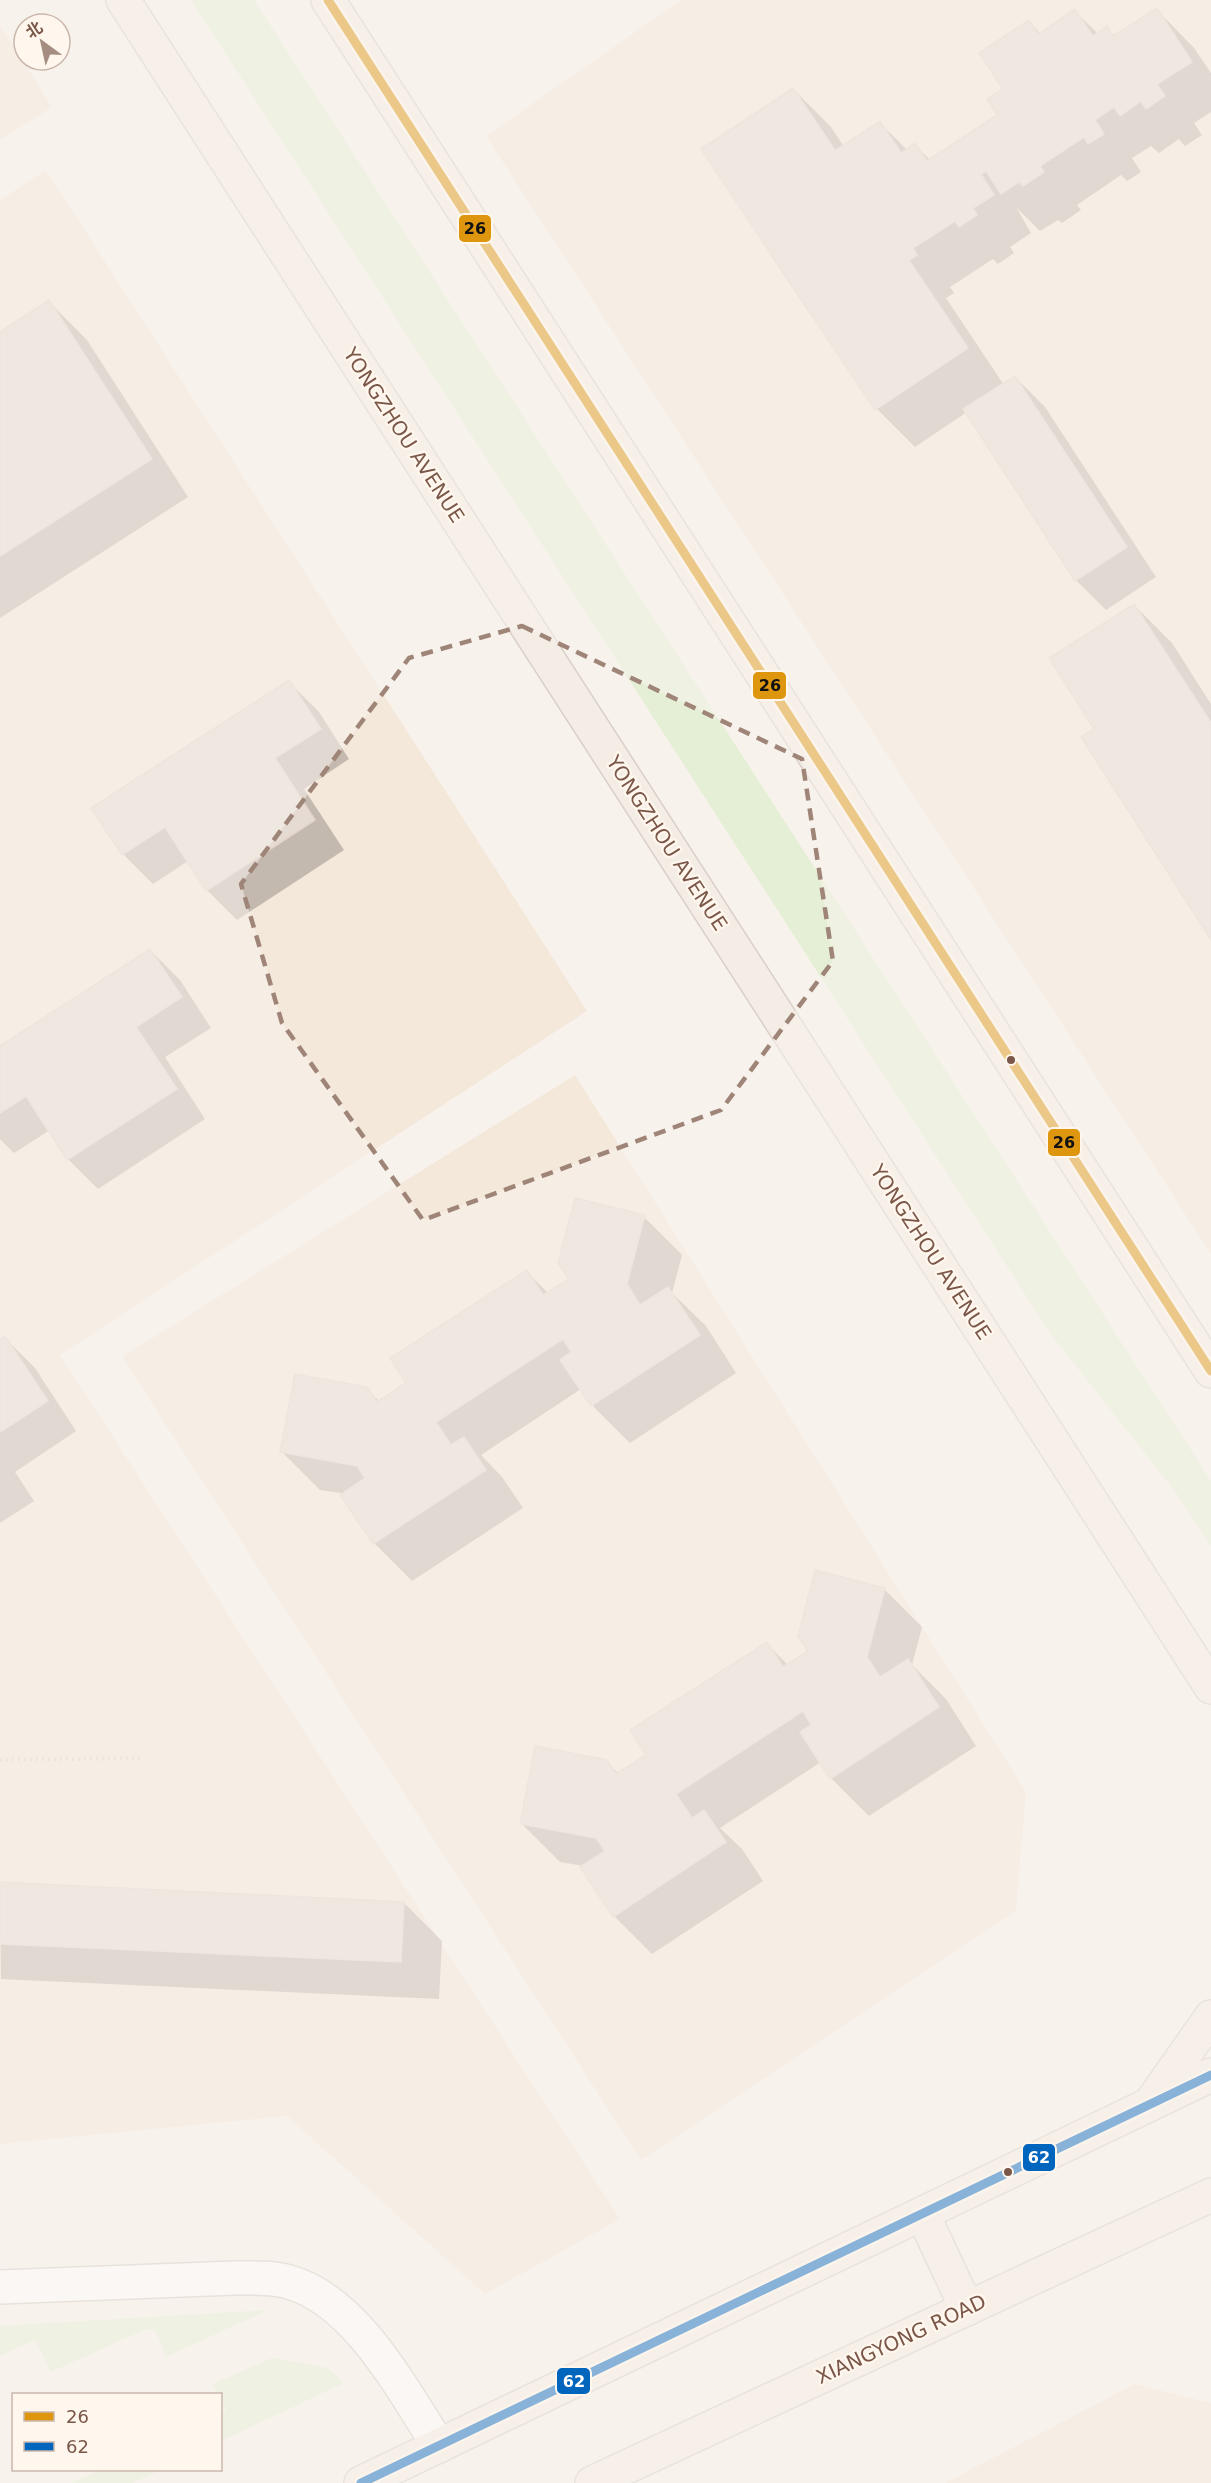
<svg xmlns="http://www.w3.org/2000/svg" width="1211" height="2483" font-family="'DejaVu Sans','Noto Sans SC',sans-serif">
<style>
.residential{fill:#f4e8db}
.green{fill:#e5efd5}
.shadow{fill:#0003}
.building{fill:#e5dbd3;stroke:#e2d5cd;stroke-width:1.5}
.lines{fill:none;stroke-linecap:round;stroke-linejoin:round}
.minor-casing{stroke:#d7cec8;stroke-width:36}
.major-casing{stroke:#dacfc9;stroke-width:36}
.path{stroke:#dcd1cd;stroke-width:4;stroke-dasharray:1.5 4.5;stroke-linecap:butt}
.minor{stroke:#fefdfc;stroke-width:33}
.major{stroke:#f3ede5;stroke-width:33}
.bus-1-casing{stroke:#fff7ee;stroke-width:14}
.bus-2-casing{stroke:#fff7ee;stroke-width:14}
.bus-1{stroke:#de960e;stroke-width:9}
.bus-2{stroke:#0065bd;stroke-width:9}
.marked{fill:none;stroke:#9f8578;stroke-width:4.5;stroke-dasharray:12 8;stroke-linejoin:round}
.bus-dot{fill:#7a5748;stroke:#fff7ee;stroke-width:2}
.labels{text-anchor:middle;stroke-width:4.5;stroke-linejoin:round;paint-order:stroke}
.street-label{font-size:20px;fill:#7a5748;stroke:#fff7ee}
.line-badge{stroke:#fff7ee;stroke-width:2}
.badge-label{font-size:16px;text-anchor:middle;font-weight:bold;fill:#fff}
.pale-badge-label{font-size:16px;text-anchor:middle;font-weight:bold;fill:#111}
</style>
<rect width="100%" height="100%" fill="#f8f2ec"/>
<g class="residential">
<path d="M 681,0 L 1211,0 L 1211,1254 L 486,136 Z"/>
<path d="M 0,25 L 52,107 L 0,140 Z"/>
<path d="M 46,170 L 587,1011 L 60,1355 L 620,2219 L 485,2294 L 287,2116 L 0,2144 L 0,200 Z"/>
<path d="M 575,1075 L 1026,1792 L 1016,1911 L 641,2160 L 122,1357 Z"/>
<path d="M 1135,2384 L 1211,2403 L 1211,2483 L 945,2483 Z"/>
</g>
<g class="green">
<path d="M 191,0 L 254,0 L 1211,1481 L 1211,1546 L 1177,1494 L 1050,1333 Z"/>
<path d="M 268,2310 L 166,2357 L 156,2331 L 146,2329 L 51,2372 L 35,2340 L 0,2356 L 0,2326 Z"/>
<path d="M 272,2358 L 328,2368 L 344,2383 L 221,2441 L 221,2413 L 226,2411 L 220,2394 L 218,2394 L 213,2384 Z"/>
<path d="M 100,2470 L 161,2470 L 132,2483 L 71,2483 Z"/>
</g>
<g class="shadow">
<path d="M 1157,10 L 1194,48 L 1211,73 L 1211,112 L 1194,123 L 1202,135 L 1185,146 L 1179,139 L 1159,153 L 1151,146 L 1132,158 L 1141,172 L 1127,181 L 1121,175 L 1077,205 L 1081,210 L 1062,223 L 1058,220 L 1040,231 L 1016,207 L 1031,233 L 1010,247 L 1014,253 L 998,264 L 993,259 L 950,287 L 954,293 L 946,298 L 1004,385 L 1015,377 L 1045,407 L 1156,577 L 1106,610 L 1076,580 L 967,412 L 915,447 L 877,409 L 703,150 L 793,89 L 831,127 L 844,147 L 880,123 L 907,150 L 915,145 L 930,160 L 999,115 L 1005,89 L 1029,22 L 1041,34 L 1075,11 L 1098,34 L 1107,28 L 1115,36 Z"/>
<path d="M 49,302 L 87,340 L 188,497 L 0,618 L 0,334 Z"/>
<path d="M 1134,605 L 1172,643 L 1211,704 L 1211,937 L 1096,729 Z"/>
<path d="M 289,682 L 319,712 L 349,759 L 304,789 L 344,850 L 237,920 L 207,890 L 188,861 L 153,884 L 123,854 Z"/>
<path d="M 150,950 L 180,980 L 211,1028 L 165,1057 L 205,1119 L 98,1189 L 68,1159 L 50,1130 L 14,1153 L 0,1139 L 0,1048 Z"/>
<path d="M 644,1217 L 682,1255 L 672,1293 L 706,1326 L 736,1373 L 630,1443 L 592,1405 L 581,1389 L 481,1455 L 502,1477 L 523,1508 L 412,1581 L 374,1543 L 341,1493 L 320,1490 L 282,1452 L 367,1389 L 380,1402 L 408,1384 L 527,1272 L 548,1293 L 571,1279 Z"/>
<path d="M 5,1338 L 35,1368 L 76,1431 L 15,1472 L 34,1501 L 0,1523 L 0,1341 Z"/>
<path d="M 884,1589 L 922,1627 L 912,1665 L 946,1699 L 976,1746 L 869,1816 L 831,1778 L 821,1762 L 720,1828 L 742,1849 L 763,1881 L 652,1954 L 614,1916 L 584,1866 L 560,1862 L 522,1824 L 606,1761 L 619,1774 L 649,1756 L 767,1644 L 788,1665 L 810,1652 Z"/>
<path d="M 0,1884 L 404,1903 L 442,1941 L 439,1999 L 1,1979 Z"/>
</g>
<g class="building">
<path d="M 1157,8 L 1192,62 L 1157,84 L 1165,96 L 1146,109 L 1141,101 L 1120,116 L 1114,107 L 1095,120 L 1104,134 L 1088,144 L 1084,137 L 1040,166 L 1044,172 L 1023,186 L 1019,182 L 1001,194 L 986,171 L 981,174 L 994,195 L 973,208 L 977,215 L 959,227 L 955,221 L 913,248 L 917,255 L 900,266 L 889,251 L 873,262 L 878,270 L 857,284 L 861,290 L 843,301 L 838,295 L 810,313 L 773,258 L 806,236 L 801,228 L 824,214 L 808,189 L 844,167 L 833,152 L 880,121 L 901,153 L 915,143 L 927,161 L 997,115 L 987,99 L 1003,89 L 979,53 L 1029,20 L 1038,34 L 1075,9 L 1093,36 L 1107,26 L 1113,36 Z"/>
<path d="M 793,88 L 968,348 L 875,410 L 701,149 Z"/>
<path d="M 49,300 L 152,459 L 0,556 L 0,332 Z"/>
<path d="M 1015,376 L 1127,547 L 1075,581 L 963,409 Z"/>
<path d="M 1134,604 L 1211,723 L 1211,940 L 1081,737 L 1094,729 L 1049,658 Z"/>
<path d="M 289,680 L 321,729 L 275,758 L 315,820 L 206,891 L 165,827 L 122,855 L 91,808 Z"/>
<path d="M 150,949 L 182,997 L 136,1027 L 177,1089 L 67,1160 L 26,1096 L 0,1113 L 0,1046 Z"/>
<path d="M 575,1198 L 645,1215 L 627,1284 L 640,1305 L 668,1287 L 700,1335 L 591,1406 L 560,1360 L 571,1352 L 563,1339 L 436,1422 L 451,1445 L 464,1437 L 486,1470 L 373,1544 L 340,1495 L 365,1478 L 357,1466 L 280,1452 L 295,1374 L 367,1387 L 377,1402 L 406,1383 L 390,1358 L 527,1270 L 543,1295 L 569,1279 L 558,1263 Z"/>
<path d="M 5,1336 L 48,1401 L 0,1432 L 0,1339 Z"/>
<path d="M 815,1570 L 885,1588 L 867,1657 L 880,1677 L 908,1659 L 939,1707 L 830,1779 L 800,1732 L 811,1725 L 803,1711 L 676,1794 L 692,1818 L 704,1810 L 726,1842 L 613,1917 L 580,1867 L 605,1851 L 596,1838 L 520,1824 L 535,1746 L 607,1760 L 616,1774 L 646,1755 L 630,1730 L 767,1642 L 783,1667 L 808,1651 L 798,1636 Z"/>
<path d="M 0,1882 L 404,1902 L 401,1962 L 0,1944 Z"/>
</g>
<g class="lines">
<g class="minor-casing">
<path id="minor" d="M 0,2287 L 234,2278 C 252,2278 271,2277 289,2282 C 357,2301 403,2391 439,2446"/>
</g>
<g class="major-casing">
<g id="major">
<path d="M 123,0 L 1211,1687"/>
<path d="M 328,0 L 1211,1371"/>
<path d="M 1150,2104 L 1211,2017"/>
<path d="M 923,2215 L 967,2309"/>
<path d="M 361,2483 L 1211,2075"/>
<path d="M 592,2483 L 1211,2195"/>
</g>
</g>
<path class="path" d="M 0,1760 L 144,1758"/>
<use href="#minor" class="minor"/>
<use href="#major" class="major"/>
<g class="bus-1-casing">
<path id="bus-1" d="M 328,0 L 1211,1371"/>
</g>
<g class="bus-2-casing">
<path id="bus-2" d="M 361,2483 L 1211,2075"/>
</g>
<use href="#bus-1" class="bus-1"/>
<use href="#bus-2" class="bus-2"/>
</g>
<path d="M0 0H1211V2483H0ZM 522,626 L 802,759 L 833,961 L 721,1110 L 423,1220 L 282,1023 L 241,884 L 409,658 Z" fill="#f8f2ec" fill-opacity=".55" fill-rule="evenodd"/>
<path class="marked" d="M 522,626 L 802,759 L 833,961 L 721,1110 L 423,1220 L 282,1023 L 241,884 L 409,658 Z"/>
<g class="bus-dot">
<circle cx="1011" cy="1060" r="5"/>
<circle cx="1008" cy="2172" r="5"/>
</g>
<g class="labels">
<g class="street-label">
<text transform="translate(404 435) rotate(57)" y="7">YONGZHOU AVENUE</text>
<text transform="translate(667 843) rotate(57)" y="7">YONGZHOU AVENUE</text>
<text transform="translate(931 1252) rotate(57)" y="7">YONGZHOU AVENUE</text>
<text transform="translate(901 2339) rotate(-25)" y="7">XIANGYONG ROAD</text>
</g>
</g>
<g class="line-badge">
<rect x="458" y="214" width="34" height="29" rx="6" fill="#de960e"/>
<rect x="752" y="671" width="35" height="29" rx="6" fill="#de960e"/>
<rect x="1047" y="1128" width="34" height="29" rx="6" fill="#de960e"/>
<rect x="1022" y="2143" width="34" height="29" rx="6" fill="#0065bd"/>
<rect x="556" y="2367" width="35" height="28" rx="6" fill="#0065bd"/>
</g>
<g class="badge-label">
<text x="1039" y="2163">62</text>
<text x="574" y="2387">62</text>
</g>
<g class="pale-badge-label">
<text x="475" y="234">26</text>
<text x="770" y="691">26</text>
<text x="1064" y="1148">26</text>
</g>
<rect x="12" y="2393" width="210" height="78" fill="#fff7ee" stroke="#cab7ac" stroke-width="1.5"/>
<rect x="24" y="2412" width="30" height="9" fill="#de960e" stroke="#cab7ac" stroke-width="1.5"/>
<text x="66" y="2423" font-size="18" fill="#7a5748">26</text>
<rect x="24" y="2442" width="30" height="9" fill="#0065bd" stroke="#cab7ac" stroke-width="1.5"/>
<text x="66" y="2453" font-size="18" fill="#7a5748">62</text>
<g transform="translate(42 42) rotate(327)"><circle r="28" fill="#fff7ee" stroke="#cab7ac" stroke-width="1.5"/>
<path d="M0-4.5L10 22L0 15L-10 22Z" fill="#a68d81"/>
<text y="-9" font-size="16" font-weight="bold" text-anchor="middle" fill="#7a5748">北</text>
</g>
</svg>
